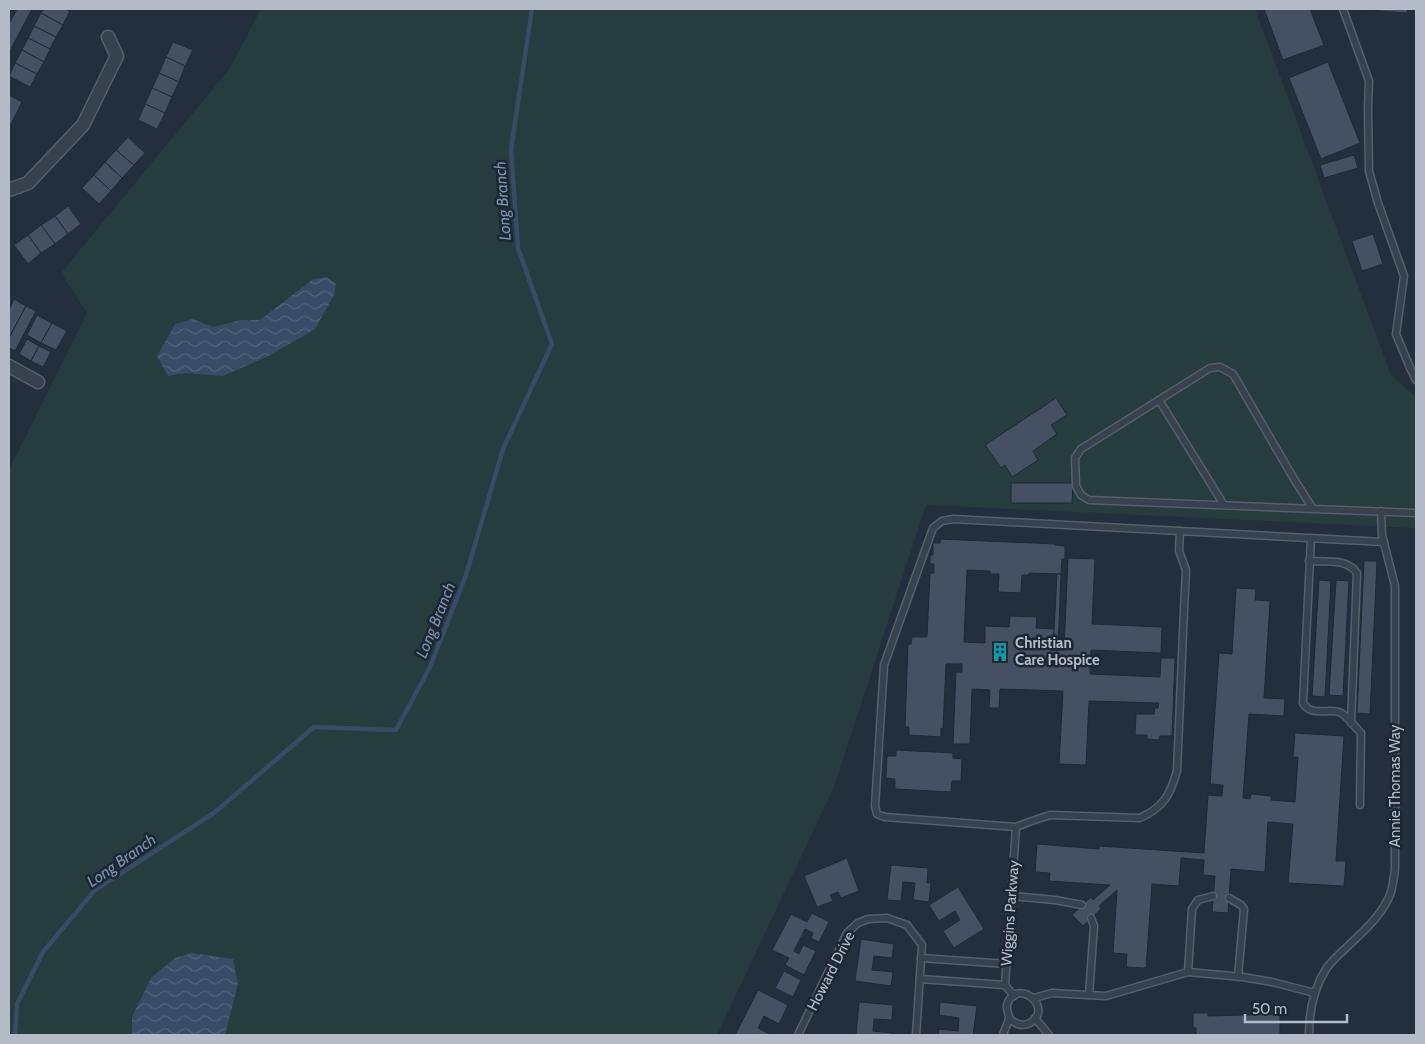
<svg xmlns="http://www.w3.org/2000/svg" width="1425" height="1044" font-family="Cabin,sans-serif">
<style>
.green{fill:#263c3f}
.water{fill:url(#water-waves)}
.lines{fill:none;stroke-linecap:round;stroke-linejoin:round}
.stream{stroke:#394c67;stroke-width:4.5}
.building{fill:#455162;stroke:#1f2835}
.lane-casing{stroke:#565f6c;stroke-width:9}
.street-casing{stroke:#565f6c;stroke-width:15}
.lane{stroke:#38414e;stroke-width:6}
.street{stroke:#38414e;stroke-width:12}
.labels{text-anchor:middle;stroke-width:5;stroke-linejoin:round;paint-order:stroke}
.poi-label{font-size:15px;font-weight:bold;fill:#b4bcc9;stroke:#1d2633;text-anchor:start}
.street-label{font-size:15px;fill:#b4bcc9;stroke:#1d2633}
.water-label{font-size:16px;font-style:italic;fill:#7c92b1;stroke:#1d2633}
</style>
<defs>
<pattern id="water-waves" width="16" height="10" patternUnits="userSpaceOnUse" patternTransform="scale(1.25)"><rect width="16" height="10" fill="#394c67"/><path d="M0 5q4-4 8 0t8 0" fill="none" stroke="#53647b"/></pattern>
</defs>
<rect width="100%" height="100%" fill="#242f3e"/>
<path class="green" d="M 261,9 L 1255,9 L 1391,375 L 1416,397 L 1415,528 L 926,505 L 834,787 L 717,1035 L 9,1035 L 9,470 L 87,313 L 61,273 L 230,68 Z"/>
<g class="water">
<path d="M 327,277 L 336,284 L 334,295 L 315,329 L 271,355 L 223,376 L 185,373 L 168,376 L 157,356 L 175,324 L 193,319 L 213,327 L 241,320 L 260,320 L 313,279 Z"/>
<path d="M 192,953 L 233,959 L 238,984 L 225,1035 L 132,1035 L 132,1017 L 151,978 L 175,958 Z"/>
</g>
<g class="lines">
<path class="stream" d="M 15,1035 L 17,1004 L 43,952 L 95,890 L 214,813 L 314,727 L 396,730 L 430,667 L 466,575 L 503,449 L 552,344 L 518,248 L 511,149 L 532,9"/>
</g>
<g class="building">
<path d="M 17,9 L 32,9 L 9,53 L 9,24 Z"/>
<path d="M 44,9 L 65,9 L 70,11 L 63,25 L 41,13 Z"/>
<path d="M 1264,9 L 1310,9 L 1324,45 L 1283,60 Z"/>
<path d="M 1367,9 L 1408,9 L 1407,13 L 1367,10 Z"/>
<path d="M 41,13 L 63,25 L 56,37 L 34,26 Z"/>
<path d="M 34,26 L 56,37 L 50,49 L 28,38 Z"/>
<path d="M 28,38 L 50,49 L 44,62 L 22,50 Z"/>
<path d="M 173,42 L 193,50 L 185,66 L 166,57 Z"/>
<path d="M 22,50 L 44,62 L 37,74 L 15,63 Z"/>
<path d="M 166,57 L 185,66 L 179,82 L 159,73 Z"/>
<path d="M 1328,62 L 1360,143 L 1321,159 L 1289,78 Z"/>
<path d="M 15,63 L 37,74 L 30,87 L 9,76 Z"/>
<path d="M 159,73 L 179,82 L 172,97 L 152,88 Z"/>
<path d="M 152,88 L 172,97 L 165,113 L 145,104 Z"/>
<path d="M 9,95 L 22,102 L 9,128 Z"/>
<path d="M 145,104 L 165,113 L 157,129 L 138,120 Z"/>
<path d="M 128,137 L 145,153 L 134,165 L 116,150 Z"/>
<path d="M 116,150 L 134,165 L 122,178 L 105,162 Z"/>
<path d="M 1354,155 L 1358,168 L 1324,178 L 1320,165 Z"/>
<path d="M 105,162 L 122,178 L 111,191 L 94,175 Z"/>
<path d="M 94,175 L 111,191 L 99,204 L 82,188 Z"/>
<path d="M 68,206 L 81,224 L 68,234 L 55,216 Z"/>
<path d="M 55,216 L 68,234 L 55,244 L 41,225 Z"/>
<path d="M 41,225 L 55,244 L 41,253 L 28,235 Z"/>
<path d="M 1373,234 L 1383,264 L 1362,271 L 1352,241 Z"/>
<path d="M 28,235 L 41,253 L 28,264 L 14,245 Z"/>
<path d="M 14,299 L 26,306 L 9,338 L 9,310 Z"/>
<path d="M 26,306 L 36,311 L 15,351 L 9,348 L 9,338 Z"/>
<path d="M 37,315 L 52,323 L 41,343 L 27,335 Z"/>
<path d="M 52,323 L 67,331 L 56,350 L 41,343 Z"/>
<path d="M 27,339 L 39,346 L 31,361 L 19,354 Z"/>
<path d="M 39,346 L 51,352 L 43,367 L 31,361 Z"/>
<path d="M 1056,398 L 1067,415 L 1051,425 L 1057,434 L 1033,451 L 1038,460 L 1012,477 L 1005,465 L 1001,468 L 985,445 Z"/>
<path d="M 1011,483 L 1073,483 L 1072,503 L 1011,503 Z"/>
<path d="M 940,539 L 1055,544 L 1055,545 L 1065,546 L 1065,559 L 1062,559 L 1061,574 L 1029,573 L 1029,575 L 1022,575 L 1021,593 L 998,592 L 999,574 L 990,574 L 990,571 L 967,570 L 964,642 L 985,643 L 985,626 L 1009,627 L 1010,616 L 1037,617 L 1036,628 L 1054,629 L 1053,650 L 1064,650 L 1068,558 L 1095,559 L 1092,624 L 1162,627 L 1161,653 L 1091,650 L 1090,674 L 1160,677 L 1161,658 L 1175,658 L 1172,736 L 1160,736 L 1159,740 L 1147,739 L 1147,735 L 1135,735 L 1136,714 L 1154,714 L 1155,708 L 1158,708 L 1159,703 L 1089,701 L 1086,765 L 1059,764 L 1063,691 L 1000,689 L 999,708 L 989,708 L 990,690 L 972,689 L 970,744 L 953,744 L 956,672 L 962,672 L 962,664 L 946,664 L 943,729 L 941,728 L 941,737 L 909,735 L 909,727 L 905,727 L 908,644 L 911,644 L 912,637 L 927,637 L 930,573 L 934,573 L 934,564 L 930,564 L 930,555 L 933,555 L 933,543 L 940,543 Z"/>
<path d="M 1364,561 L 1377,561 L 1370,714 L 1357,713 Z"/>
<path d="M 1057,574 L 1061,574 L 1058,650 L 1053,650 Z"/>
<path d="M 1319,580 L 1331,581 L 1325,697 L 1312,696 Z"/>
<path d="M 1336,580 L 1349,581 L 1343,696 L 1329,695 Z"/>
<path d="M 1236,588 L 1256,589 L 1255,600 L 1270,601 L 1264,698 L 1285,699 L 1284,716 L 1249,714 L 1243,798 L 1250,799 L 1251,794 L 1271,796 L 1271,800 L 1295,802 L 1298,757 L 1293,757 L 1295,733 L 1344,736 L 1336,861 L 1346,861 L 1344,886 L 1288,883 L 1293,824 L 1268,822 L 1265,872 L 1231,869 L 1228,913 L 1212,912 L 1215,876 L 1203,875 L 1204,860 L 1181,858 L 1179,886 L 1152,884 L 1146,968 L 1126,967 L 1127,954 L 1113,953 L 1117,890 L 1099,906 L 1101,909 L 1083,926 L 1072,915 L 1091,897 L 1093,900 L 1110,885 L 1049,881 L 1050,873 L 1035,872 L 1037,844 L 1099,849 L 1099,846 L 1204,853 L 1208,795 L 1222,796 L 1223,785 L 1210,784 L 1219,653 L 1232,654 Z"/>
<path d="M 896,750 L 953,753 L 953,758 L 962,759 L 961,781 L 952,781 L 951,792 L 895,789 L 895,779 L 886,778 L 887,756 L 896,756 Z"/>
<path d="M 847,858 L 859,891 L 841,898 L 838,892 L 830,895 L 833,901 L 817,907 L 804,876 Z"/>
<path d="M 891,865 L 928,868 L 927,883 L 931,883 L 929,902 L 913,900 L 915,883 L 903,882 L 901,901 L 887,900 Z"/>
<path d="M 958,887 L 984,929 L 954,948 L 943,931 L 960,920 L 955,911 L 939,921 L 929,905 Z"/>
<path d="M 812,913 L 829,922 L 819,942 L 811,938 L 813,933 L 805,929 L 794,951 L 799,954 L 803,945 L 816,951 L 804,975 L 785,965 L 789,958 L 772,950 L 791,914 L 807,922 Z"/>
<path d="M 861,939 L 894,944 L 892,958 L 874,956 L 872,970 L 893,972 L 891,986 L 855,981 Z"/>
<path d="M 784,971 L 801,980 L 793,997 L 775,988 Z"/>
<path d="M 758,990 L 788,1005 L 779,1024 L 764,1016 L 758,1028 L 771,1035 L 735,1035 Z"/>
<path d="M 859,1002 L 893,1005 L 892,1020 L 874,1019 L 873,1031 L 891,1033 L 891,1035 L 856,1035 Z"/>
<path d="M 940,1002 L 977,1006 L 973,1035 L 938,1035 L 939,1029 L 958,1031 L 959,1018 L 939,1015 Z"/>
<path d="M 1193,1013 L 1208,1013 L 1208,1016 L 1280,1014 L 1280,1035 L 1196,1035 L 1196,1028 L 1193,1028 Z"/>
</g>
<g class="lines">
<g class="lane-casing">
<g id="lane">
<path d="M 1343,9 L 1369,81 L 1368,109 L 1369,171 L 1378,203 L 1404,276 L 1396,334 L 1411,370 L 1416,380"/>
<path d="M 1159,400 L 1224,505"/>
<path d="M 1313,509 L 1294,479 L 1233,374 L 1220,367 L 1210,368 L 1081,449 L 1075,458 L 1076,486 L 1081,495 L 1089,500 L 1416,513"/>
<path d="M 1180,531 L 1179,551 L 1186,570 L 1184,610 L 1177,771 C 1170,795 1164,807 1140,818 L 1050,815 L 1029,822 L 1016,827 L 885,817 L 877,814 L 875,806 L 884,665 L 933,528 L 942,521 L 953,519 L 1384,542"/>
<path d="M 1311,538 L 1303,703 C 1312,718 1329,707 1341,713 C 1347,716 1356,728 1361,733 L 1360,805"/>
<path d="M 1309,561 C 1325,562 1347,558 1357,573 L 1351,723"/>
<path d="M 1012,896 L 1055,900 L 1082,905"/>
<path d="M 1229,898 L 1241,905 L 1244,909 L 1238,977"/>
<path d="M 921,958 L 1007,964"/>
<path d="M 1188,972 L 1192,909 L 1198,900 L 1213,896"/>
<path d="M 920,979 L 1005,985"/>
<path d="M 1089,995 L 1094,926 L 1091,918"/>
<path d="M 1014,996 L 1005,985 L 1016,827"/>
<path d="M 1034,998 L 1052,993 L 1106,996 L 1188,972 L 1243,977 L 1272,982 L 1315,993"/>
<path d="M 1035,1018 L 1049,1035"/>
<path d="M 798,1035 L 847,933 L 858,923 L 868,919 L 887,918 L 907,925 L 922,945 L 916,1035"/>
<path d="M 1003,1035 C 1004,1030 1009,1022 1009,1017 C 1008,1011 1005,1008 1008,1002 C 1020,978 1054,1009 1030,1023 C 1022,1027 1015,1024 1009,1018"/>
<path d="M 1309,1035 C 1309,1012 1314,988 1326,969 C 1332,960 1341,953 1348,946 C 1364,931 1384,913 1391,892 C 1393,885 1394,876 1395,869 L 1395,586 L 1382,535 L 1381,511"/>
</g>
</g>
<g class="street-casing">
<g id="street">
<path d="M 9,190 L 28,183 L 83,125 L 117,56 L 108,37"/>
<path d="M 9,366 L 38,382"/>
</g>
</g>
<use href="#lane" class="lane"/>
<use href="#street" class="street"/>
</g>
<defs>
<g id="building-bare" transform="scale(1.5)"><path d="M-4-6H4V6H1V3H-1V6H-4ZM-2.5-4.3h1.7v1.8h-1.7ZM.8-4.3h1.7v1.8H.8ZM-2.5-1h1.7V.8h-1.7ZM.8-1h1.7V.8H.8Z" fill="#0f9aa8" stroke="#1d2633" stroke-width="2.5" paint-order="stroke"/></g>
</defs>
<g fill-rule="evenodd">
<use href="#building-bare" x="1000" y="652"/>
</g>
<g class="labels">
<g class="poi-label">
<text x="1015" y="648">Christian<tspan x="1015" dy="17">Care Hospice</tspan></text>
</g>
<g class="street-label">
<text transform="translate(1395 786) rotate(-90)" y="5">Annie Thomas Way</text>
<text transform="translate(1010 913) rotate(-86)" y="5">Wiggins Parkway</text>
<text transform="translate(831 971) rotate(-63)" y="5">Howard Drive</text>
</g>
<g class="water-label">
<text transform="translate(502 201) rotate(-94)" y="6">Long Branch</text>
<text transform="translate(435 620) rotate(-68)" y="6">Long Branch</text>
<text transform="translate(121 860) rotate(-35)" y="6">Long Branch</text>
</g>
</g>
<rect width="1425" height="1044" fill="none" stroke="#b4bcc9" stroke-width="20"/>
<path d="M1245 1014v8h102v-8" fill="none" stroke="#b4bcc9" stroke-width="2.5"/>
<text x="1252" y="1014" font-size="15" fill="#b4bcc9" stroke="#1d2633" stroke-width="4" paint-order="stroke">50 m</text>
</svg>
